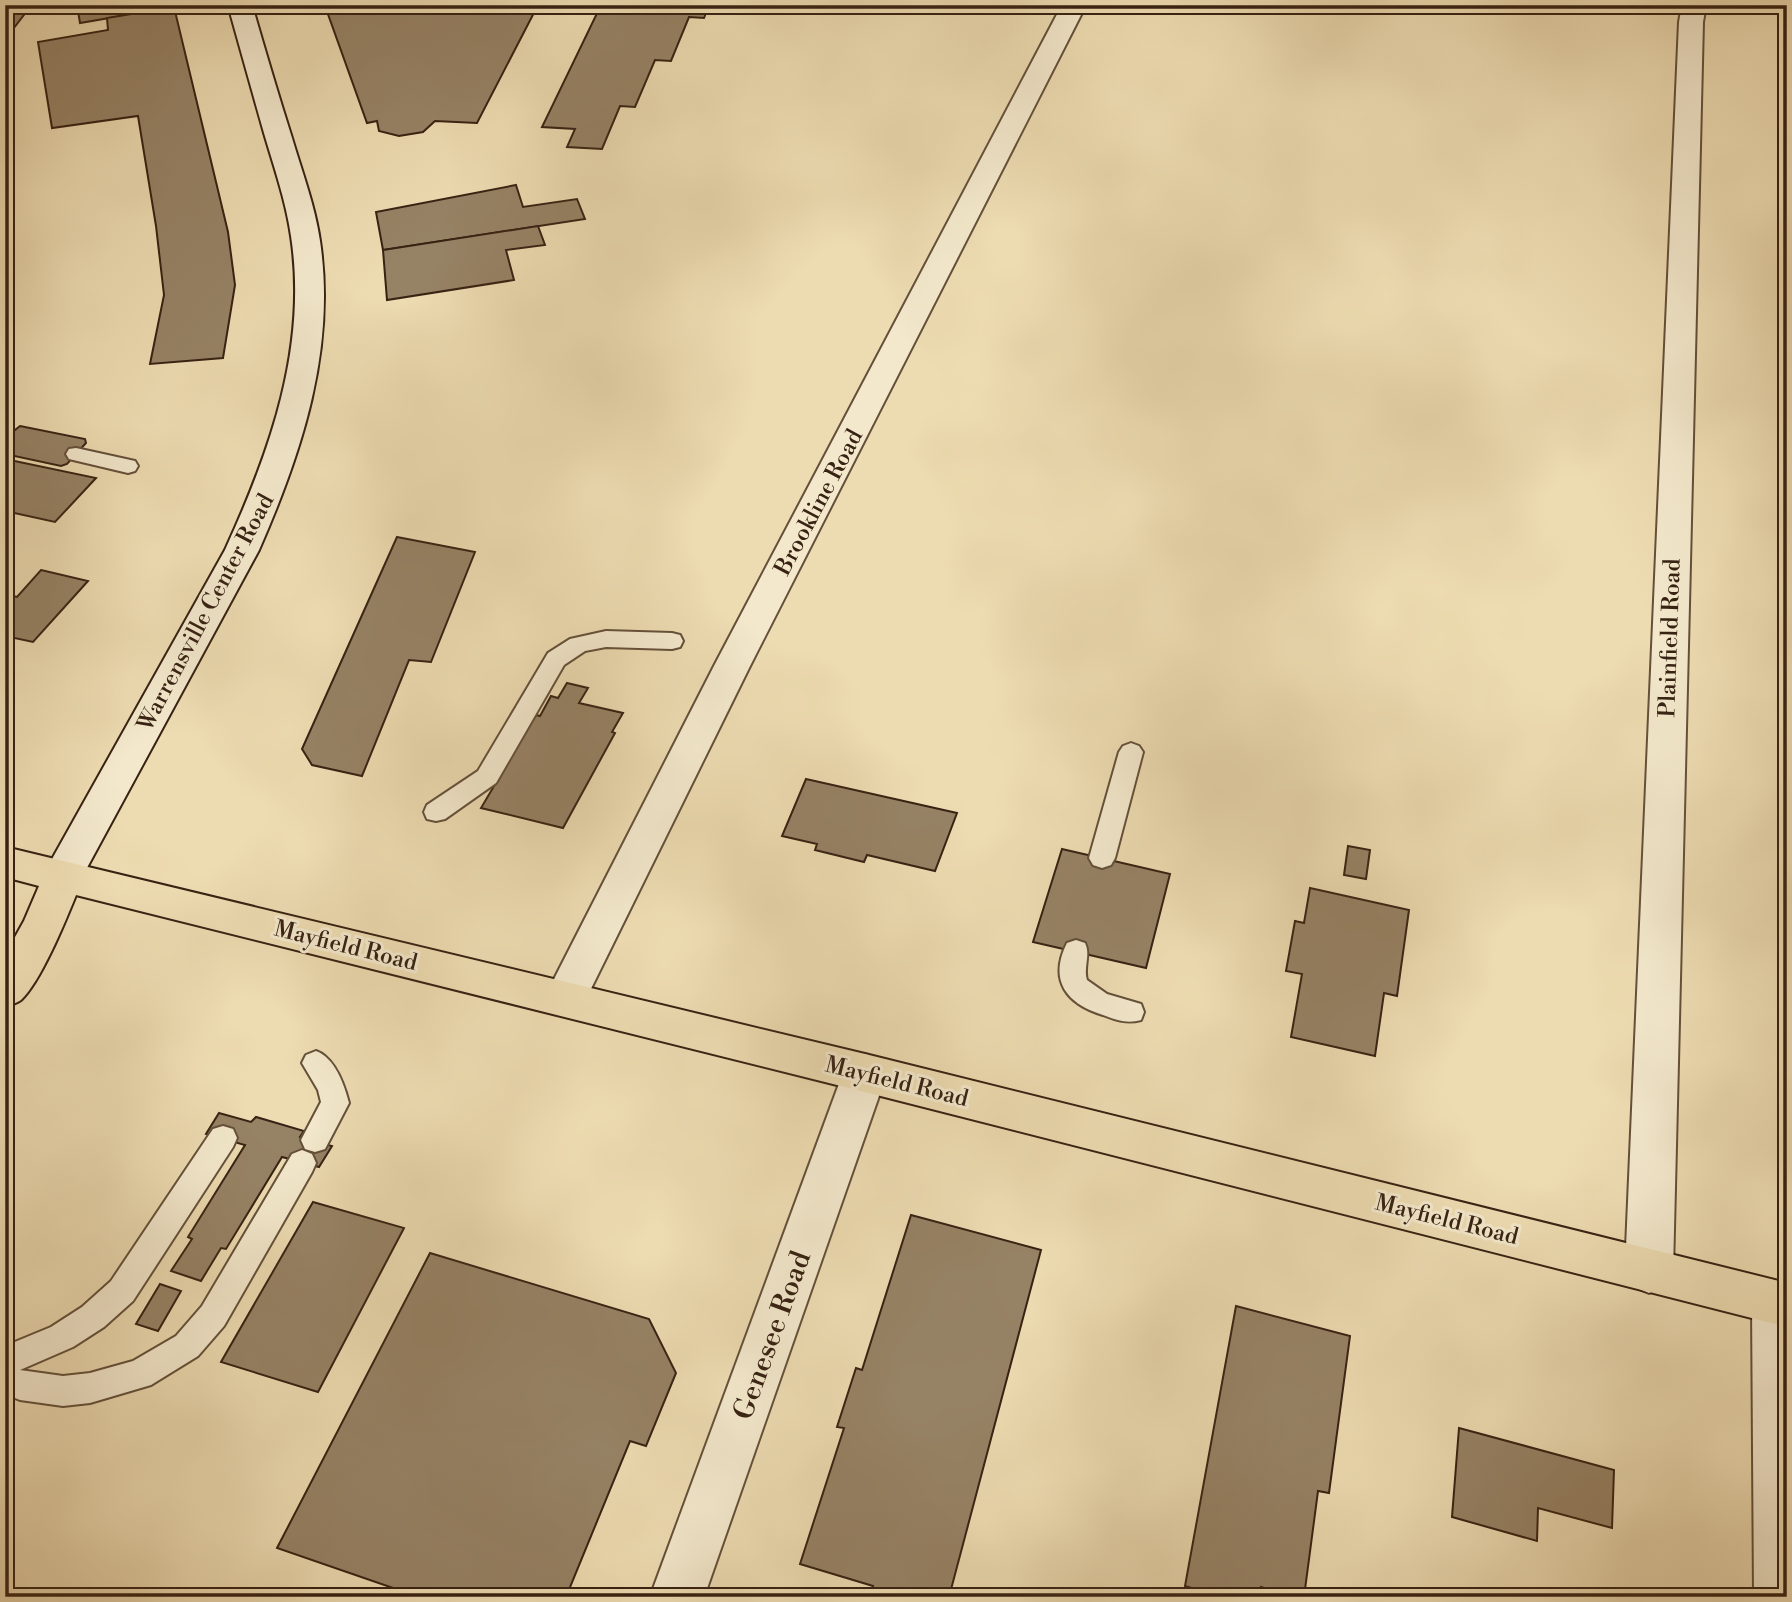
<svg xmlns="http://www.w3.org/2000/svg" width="1792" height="1602" font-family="'Libre Bodoni',serif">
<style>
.building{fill:#968265;stroke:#372213;stroke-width:2}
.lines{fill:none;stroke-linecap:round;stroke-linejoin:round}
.service-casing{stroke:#64503a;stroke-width:4}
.minor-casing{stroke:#64503a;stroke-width:4}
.secondary-casing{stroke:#372213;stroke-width:4}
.primary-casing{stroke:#372213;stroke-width:4}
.service{fill:#f3e8cc;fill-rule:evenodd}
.minor{fill:#f3e8cc;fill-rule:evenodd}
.secondary{fill:#f3e8cc;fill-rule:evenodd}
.primary{fill:#eddbb1;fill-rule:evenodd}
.labels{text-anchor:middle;stroke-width:6;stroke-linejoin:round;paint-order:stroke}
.street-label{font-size:23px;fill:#372213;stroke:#f3e8cc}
.near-street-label{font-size:28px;fill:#372213;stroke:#f3e8cc}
</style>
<rect width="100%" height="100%" fill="#eddbb1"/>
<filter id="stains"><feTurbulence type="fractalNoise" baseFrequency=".00286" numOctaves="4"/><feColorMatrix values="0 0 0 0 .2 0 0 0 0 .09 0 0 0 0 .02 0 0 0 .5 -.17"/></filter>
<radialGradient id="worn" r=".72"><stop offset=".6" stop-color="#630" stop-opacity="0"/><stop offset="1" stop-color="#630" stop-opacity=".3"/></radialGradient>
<g class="building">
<path d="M 77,5 L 174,5 L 174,7 L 80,23 Z"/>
<path d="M 317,5 L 538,5 L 477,123 L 435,121 L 423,132 L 399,136 L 379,131 L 377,121 L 367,123 L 325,6 Z"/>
<path d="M 601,5 L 709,5 L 704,18 L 689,17 L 671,61 L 655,60 L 635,107 L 620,106 L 602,149 L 567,147 L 575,129 L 542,127 Z"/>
<path d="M 5,7 L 27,11 L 10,33 L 5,33 Z"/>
<path d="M 174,7 L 228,232 L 235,285 L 223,358 L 150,364 L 164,295 L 156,226 L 138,116 L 52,128 L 38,42 L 108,30 L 107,18 Z"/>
<path d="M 516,185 L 523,207 L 577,199 L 585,219 L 383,250 L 376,212 Z"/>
<path d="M 538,226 L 545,245 L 506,250 L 514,280 L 387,300 L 383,250 Z"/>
<path d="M 20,426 L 85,439 L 86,443 L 67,464 L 61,466 L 5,454 L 5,438 Z"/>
<path d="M 5,459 L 96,478 L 55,522 L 5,511 Z"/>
<path d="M 397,537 L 475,552 L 431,662 L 409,660 L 362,776 L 312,765 L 302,749 Z"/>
<path d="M 41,570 L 88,581 L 33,642 L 5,636 L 5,594 L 17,597 Z"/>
<path d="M 567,683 L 588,688 L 579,703 L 623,713 L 612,732 L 615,733 L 563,828 L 481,808 L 536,715 L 540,716 L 551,696 L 558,698 Z"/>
<path d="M 806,779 L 957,813 L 935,871 L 867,855 L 864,862 L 815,850 L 817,844 L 782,836 Z"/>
<path d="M 1348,846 L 1370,850 L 1366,879 L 1344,875 Z"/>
<path d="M 1062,849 L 1170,874 L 1146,968 L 1033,942 Z"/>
<path d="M 1310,888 L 1409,910 L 1397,996 L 1384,993 L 1375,1056 L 1291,1037 L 1302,974 L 1286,971 L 1295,921 L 1304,923 Z"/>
<path d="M 219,1113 L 251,1122 L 256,1117 L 304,1131 L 300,1137 L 332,1146 L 319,1167 L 282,1157 L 226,1249 L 221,1248 L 201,1281 L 171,1271 L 192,1239 L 188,1237 L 245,1145 L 206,1134 Z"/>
<path d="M 313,1202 L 404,1228 L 318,1392 L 221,1362 Z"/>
<path d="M 911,1215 L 1041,1250 L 949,1597 L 870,1597 L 873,1586 L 800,1564 L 844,1428 L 837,1427 L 856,1368 L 862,1370 Z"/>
<path d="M 430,1253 L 649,1319 L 676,1373 L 646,1446 L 630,1441 L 566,1597 L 419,1597 L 277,1548 Z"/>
<path d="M 160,1284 L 181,1291 L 158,1331 L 136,1324 Z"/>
<path d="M 1236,1306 L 1350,1336 L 1329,1493 L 1318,1491 L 1304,1597 L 1294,1597 L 1261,1587 L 1259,1597 L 1221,1597 L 1185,1586 Z"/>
<path d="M 1459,1428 L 1614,1470 L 1612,1528 L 1538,1508 L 1537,1541 L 1452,1517 Z"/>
</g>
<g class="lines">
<g class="service-casing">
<g id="service">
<path d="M 76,448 L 135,461 L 138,466 L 135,471 L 128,473 L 69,459 L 66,454 L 69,449 Z"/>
<path d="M 606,631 L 672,633 L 680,635 L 683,641 L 680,647 L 672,649 L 606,647 L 585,651 L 564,665 L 496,783 L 445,819 L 436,821 L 427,819 L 424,812 L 427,805 L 478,771 L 548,653 L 570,639 Z"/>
<path d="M 1131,743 L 1139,746 L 1143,752 L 1115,858 L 1111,865 L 1102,868 L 1093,865 L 1089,858 L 1119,752 L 1123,746 Z"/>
<path d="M 1076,940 L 1085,943 C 1091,955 1083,967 1087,980 L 1107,994 L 1141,1004 L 1144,1012 L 1141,1020 C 1127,1024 1116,1020 1103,1015 C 1067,1004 1048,981 1067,943 Z"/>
<path d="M 316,1051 C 335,1058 344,1084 349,1103 L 325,1149 L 315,1152 L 305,1149 L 301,1140 L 321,1102 L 318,1090 L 302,1063 L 306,1055 Z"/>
<path d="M 223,1126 L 233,1129 L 237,1138 L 233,1147 L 133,1301 L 104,1327 L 73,1347 L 20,1370 L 63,1376 L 90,1373 L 133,1361 L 176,1336 L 202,1306 L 292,1154 L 302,1150 L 312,1154 L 316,1163 L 312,1172 L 224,1326 L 198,1356 L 151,1385 L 90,1403 L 63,1406 L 20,1400 L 5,1394 L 5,1346 L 51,1327 L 82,1307 L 111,1281 L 213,1129 Z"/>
</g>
</g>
<g class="minor-casing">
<g id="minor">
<path d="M 1062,5 L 1086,5 L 750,666 L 580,1011 L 565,1016 L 550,1011 L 544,999 L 550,987 L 714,666 Z"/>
<path d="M 1682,5 L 1706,5 L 1703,22 L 1673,1271 L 1666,1286 L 1649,1293 L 1632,1286 L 1625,1271 L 1679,22 Z"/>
<path d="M 865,1054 L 880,1060 L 887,1073 L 704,1597 L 650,1597 L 843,1073 L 850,1060 Z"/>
<path d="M 1776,1281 L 1787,1285 L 1787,1597 L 1754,1597 L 1752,1303 L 1759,1287 Z"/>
</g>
</g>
<g class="secondary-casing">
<path id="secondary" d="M 228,5 L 252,5 C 265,50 278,94 292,138 C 302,172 315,206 320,241 C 336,349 302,452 259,550 L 76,888 L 62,893 L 48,888 L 42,877 L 225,550 C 270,452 308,346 291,236 C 286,201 274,167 264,133 C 252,91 240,48 228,5 Z"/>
</g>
<g class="primary-casing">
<path id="primary" d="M 5,847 L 865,1054 L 1787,1283 L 1787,1327 L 865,1092 L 76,895 C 65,922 41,981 21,1000 C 17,1003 10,1005 5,1006 L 5,955 L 24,921 L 39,886 L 5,877 Z"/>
</g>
<use href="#service" class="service"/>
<use href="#minor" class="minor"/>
<use href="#secondary" class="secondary"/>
<use href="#primary" class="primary"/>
</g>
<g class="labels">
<g class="street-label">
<text transform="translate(818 502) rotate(-62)" y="8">Brookline Road</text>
<text transform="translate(205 612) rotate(-62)" y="8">Warrensville Center Road</text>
<text transform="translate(1669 638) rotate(-88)" y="8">Plainfield Road</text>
<text transform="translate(346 945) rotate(14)" y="8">Mayfield Road</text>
<text transform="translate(897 1081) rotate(14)" y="8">Mayfield Road</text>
<text transform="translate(1447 1219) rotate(14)" y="8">Mayfield Road</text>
</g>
<g class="near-street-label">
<text transform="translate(771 1335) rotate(-70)" y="10">Genesee Road</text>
</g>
</g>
<rect width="1792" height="1602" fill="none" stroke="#eddbb1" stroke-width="28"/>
<rect x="7" y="7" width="1778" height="1588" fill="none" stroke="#372213" stroke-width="3.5"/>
<rect x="14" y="14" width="1764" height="1574" fill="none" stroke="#372213" stroke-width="2"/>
<rect width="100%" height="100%" filter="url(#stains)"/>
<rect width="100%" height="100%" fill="url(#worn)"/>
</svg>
